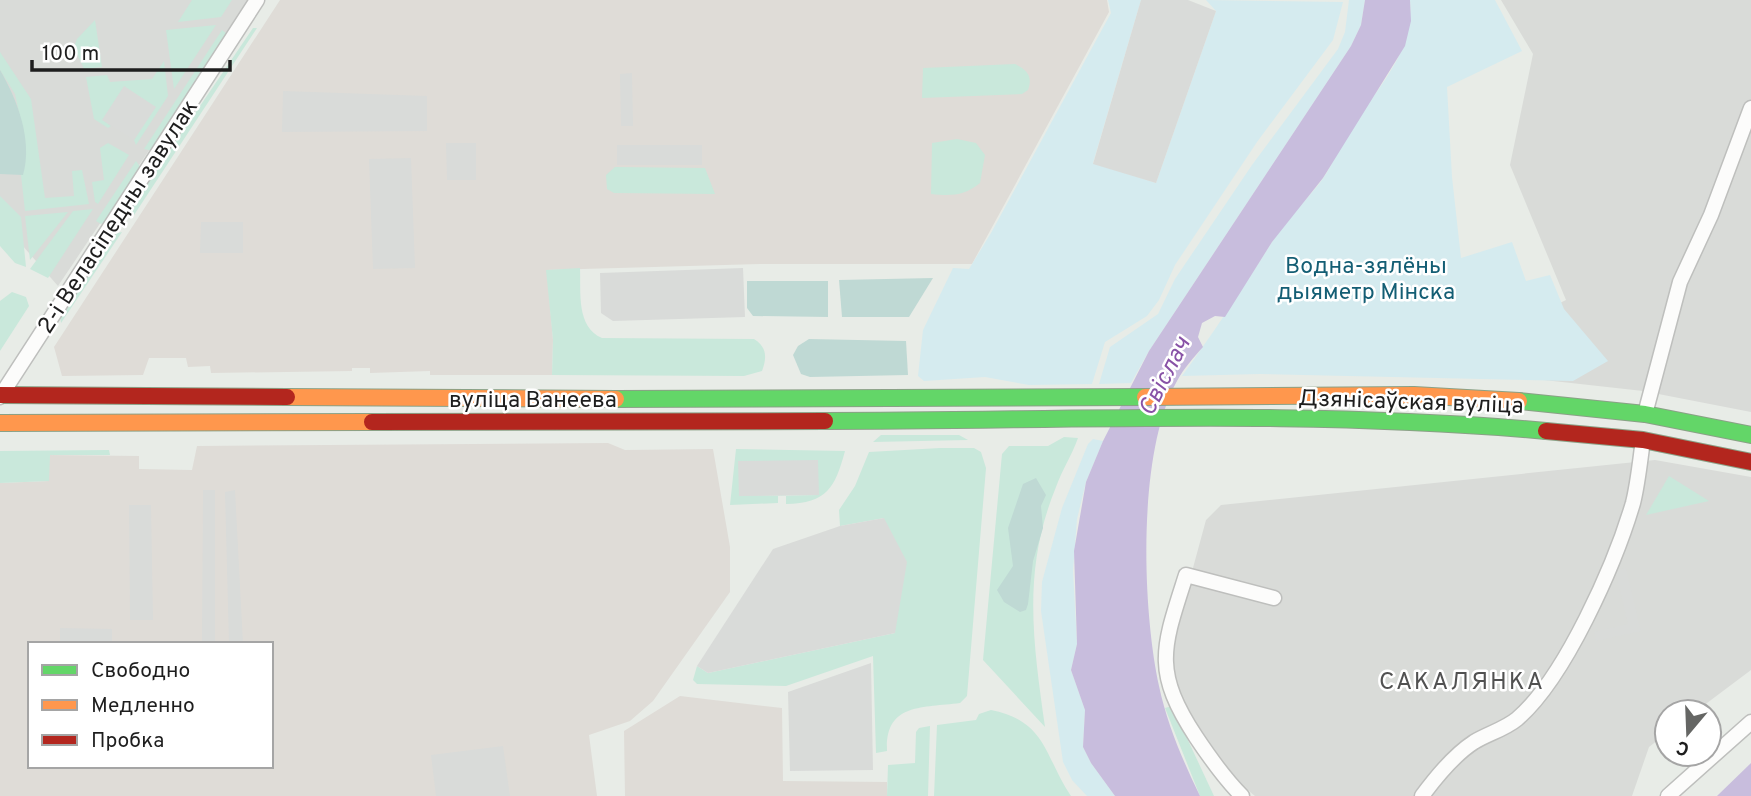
<svg xmlns="http://www.w3.org/2000/svg" width="1751" height="796" font-family="Overpass,sans-serif">
<style>
.residential{fill:#d9dbd8}
.industrial{fill:#dfdcd7;fill-rule:evenodd}
.grass{fill:#c9e8db}
.forest{fill:#bfd9d4}
.park{fill:#d5ebef}
.parking{fill:#d9dbd9}
.water{fill:#c8bddd}
.lines{fill:none;stroke-linecap:round;stroke-linejoin:round}
.street-casing{stroke:#bebfbd;stroke-width:17}
.fast-casing{stroke:#8aa186;stroke-width:18}
.slow-casing{stroke:#8aa186;stroke-width:18}
.jam-casing{stroke:#8aa186;stroke-width:18}
.street{stroke:#fcfcfb;stroke-width:14}
.fast{stroke:#63d668;stroke-width:16}
.slow{stroke:#ff974d;stroke-width:16}
.jam{stroke:#b3261e;stroke-width:16}
.labels{text-anchor:middle;stroke-width:5;stroke-linejoin:round;paint-order:stroke}
.street-label{font-size:23px;fill:#1e1e1e;stroke:#fff}
.park-label{font-size:23px;fill:#145e74;stroke:#fff}
.water-label{font-size:24px;font-style:italic;fill:#8852a6;stroke:#fff}
.neighbourhood-label{font-size:24px;letter-spacing:2px;fill:#515151;stroke:#fff}
</style>
<rect width="100%" height="100%" fill="#e8ece7"/>
<g class="residential">
<path d="M 0,0 L 250,0 L 58,286 L 0,220 Z"/>
<path d="M 1501,0 L 1751,0 L 1751,412 L 1643,391 L 1544,380 L 1511,327 L 1566,300 L 1510,165 L 1533,54 Z"/>
<path d="M 1655,460 L 1751,477 L 1751,670 L 1695,712 L 1667,712 L 1667,733 L 1649,747 L 1632,796 L 1255,796 L 1229,775 L 1172,685 L 1175,634 L 1206,520 L 1221,505 Z"/>
</g>
<g class="industrial">
<path d="M 280,0 L 1107,0 L 1109,12 L 972,264 L 760,264 L 547,270 L 553,340 L 552,375 L 430,375 L 430,371 L 370,373 L 370,368 L 352,368 L 352,371 L 211,373 L 210,366 L 188,367 L 186,358 L 149,358 L 143,375 L 62,376 L 54,347 Z"/>
<path d="M 608,443 L 625,450 L 713,449 L 730,547 L 730,592 L 653,701 L 630,721 L 589,735 L 597,796 L 0,796 L 0,483 L 49,481 L 49,455 L 139,456 L 139,469 L 192,470 L 197,446 ZM 30,644 L 271,644 L 271,766 L 30,766 Z"/>
<path d="M 680,696 L 782,708 L 783,781 L 887,782 L 887,796 L 625,796 L 624,731 Z"/>
</g>
<g class="grass">
<path d="M 192,0 L 232,0 L 221,17 L 178,22 Z"/>
<path d="M 95,20 L 102,67 L 84,69 L 74,47 L 77,39 Z"/>
<path d="M 216,25 L 174,89 L 166,30 Z"/>
<path d="M 253,28 L 257,28 L 134,215 L 128,212 Z"/>
<path d="M 222,30 L 230,36 L 153,151 L 144,149 Z"/>
<path d="M 0,52 L 31,99 L 45,198 L 74,196 L 72,171 L 82,170 L 89,204 L 25,211 L 21,175 L 22,127 L 15,94 L 0,70 Z"/>
<path d="M 164,61 L 168,96 L 136,145 L 134,140 L 155,106 L 103,120 L 111,126 L 108,128 L 94,119 L 86,77 L 107,75 L 110,82 L 152,79 Z"/>
<path d="M 1015,64 C 1027,70 1033,76 1028,90 L 1022,94 L 922,98 L 923,68 Z"/>
<path d="M 957,139 L 976,143 L 985,155 L 980,183 C 964,196 951,196 931,194 L 932,143 Z"/>
<path d="M 108,143 L 129,155 L 98,204 L 95,202 L 92,182 L 104,180 L 100,148 Z"/>
<path d="M 136,161 L 141,168 L 108,220 L 101,224 L 96,221 Z"/>
<path d="M 615,167 L 705,168 L 715,194 L 614,193 L 607,189 L 606,175 Z"/>
<path d="M 0,196 L 21,217 L 26,267 L 15,263 L 0,246 Z"/>
<path d="M 93,209 L 48,278 L 30,269 L 73,211 Z"/>
<path d="M 68,212 L 30,260 L 25,216 Z"/>
<path d="M 122,232 L 61,323 L 60,316 L 114,234 Z"/>
<path d="M 580,268 C 581,292 576,327 602,338 L 754,339 C 767,347 767,358 762,371 L 744,376 L 552,375 L 553,340 L 546,270 Z"/>
<path d="M 12,292 L 26,297 L 29,306 L 0,351 L 0,301 Z"/>
<path d="M 881,435 L 959,435 L 968,440 L 873,442 Z"/>
<path d="M 1064,437 L 1078,438 C 1072,455 1062,470 1056,487 C 1022,570 1033,641 1045,727 L 983,660 L 1002,454 L 1009,446 L 1048,446 Z"/>
<path d="M 940,448 L 974,448 L 981,452 L 986,468 L 967,696 L 960,703 C 922,708 885,703 887,751 L 876,753 L 873,656 L 786,686 L 697,684 L 693,680 L 697,666 L 708,673 L 895,633 L 884,518 L 840,526 L 839,510 L 855,486 L 869,452 Z"/>
<path d="M 736,449 L 845,451 C 835,488 827,503 786,504 L 786,496 L 818,495 L 739,496 L 778,496 L 778,503 L 730,505 Z"/>
<path d="M 109,450 L 110,455 L 50,455 L 49,481 L 0,483 L 0,451 Z"/>
<path d="M 1669,476 L 1709,501 L 1646,515 Z"/>
<path d="M 1172,706 L 1214,796 L 1200,796 L 1165,708 Z"/>
<path d="M 991,710 C 1047,721 1044,756 1071,796 L 934,796 L 937,725 L 976,720 L 979,714 Z"/>
<path d="M 930,726 L 928,796 L 887,796 L 888,765 L 915,763 L 916,732 L 919,728 Z"/>
</g>
<g class="forest">
<path d="M 0,70 C 17,99 33,140 23,175 L 0,174 Z"/>
<path d="M 933,278 L 909,317 L 842,317 L 839,280 Z"/>
<path d="M 747,281 L 828,281 L 828,317 L 753,316 L 747,308 Z"/>
<path d="M 809,339 L 906,341 L 908,375 L 810,377 L 801,374 L 793,355 L 798,346 Z"/>
<path d="M 1036,478 L 1046,495 L 1041,506 L 1043,528 L 1033,561 L 1028,604 L 1026,610 L 1020,612 L 1004,602 L 997,590 L 1013,566 L 1008,528 L 1023,484 Z"/>
</g>
<g class="park">
<path d="M 1108,0 L 1141,0 L 1093,163 L 1156,183 L 1216,11 L 1206,0 L 1343,2 L 1333,40 L 1257,142 L 1175,265 L 1159,300 L 1147,316 L 1105,342 L 1092,384 L 1029,385 L 985,377 L 924,381 L 918,376 L 923,330 L 953,268 L 969,269 L 991,233 L 1111,13 Z"/>
<path d="M 1349,0 L 1365,0 L 1361,25 L 1351,46 L 1149,351 L 1131,383 L 1099,384 L 1110,347 L 1158,314 L 1175,279 L 1252,165 L 1338,49 L 1345,32 Z"/>
<path d="M 1410,0 L 1495,0 L 1522,51 L 1447,87 L 1452,177 L 1461,258 L 1512,242 L 1526,281 L 1550,275 L 1564,309 L 1608,361 L 1573,381 L 1260,374 L 1182,376 C 1214,332 1243,288 1272,242 C 1285,221 1303,204 1319,184 C 1331,168 1338,150 1348,133 C 1374,91 1415,54 1410,0 Z"/>
<path d="M 1093,439 L 1103,441 L 1086,482 L 1077,519 L 1073,571 L 1077,644 L 1071,670 L 1085,710 L 1083,747 L 1091,763 L 1115,796 L 1087,796 L 1072,780 L 1063,762 L 1041,611 L 1042,582 L 1062,508 L 1088,444 Z"/>
</g>
<g class="parking">
<path d="M 1141,0 L 1188,0 L 1216,11 L 1156,183 L 1093,164 Z"/>
<path d="M 632,73 L 633,126 L 621,126 L 620,74 Z"/>
<path d="M 124,86 L 156,107 L 134,140 L 102,120 Z"/>
<path d="M 283,91 L 427,96 L 427,131 L 282,132 Z"/>
<path d="M 446,143 L 476,143 L 476,180 L 447,180 Z"/>
<rect x="617" y="145" width="85" height="20"/>
<path d="M 411,158 L 415,268 L 373,269 L 369,159 Z"/>
<path d="M 201,222 L 243,222 L 243,253 L 200,253 Z"/>
<path d="M 743,268 L 745,317 L 613,321 L 601,313 L 600,273 Z"/>
<path d="M 818,460 L 819,495 L 739,496 L 738,461 Z"/>
<path d="M 203,490 L 215,490 L 215,644 L 202,644 Z"/>
<path d="M 235,490 L 243,644 L 229,644 L 225,492 Z"/>
<path d="M 129,505 L 151,505 L 153,620 L 130,620 Z"/>
<path d="M 884,518 L 907,562 L 895,633 L 708,673 L 697,666 L 773,549 L 840,526 Z"/>
<path d="M 1626,568 L 1641,631 L 1596,641 L 1594,632 L 1628,624 L 1615,571 Z"/>
<path d="M 60,628 L 112,629 L 112,644 L 60,644 Z"/>
<path d="M 871,663 L 873,770 L 790,771 L 788,692 Z"/>
<path d="M 503,746 L 510,796 L 436,796 L 431,755 Z"/>
</g>
<g class="water">
<path d="M 1365,0 L 1410,0 L 1411,21 L 1405,46 L 1323,178 L 1272,242 L 1225,317 L 1215,316 L 1202,323 L 1198,337 L 1203,347 C 1194,357 1184,368 1177,381 C 1137,453 1142,607 1159,686 C 1167,724 1183,761 1200,796 L 1115,796 L 1091,763 L 1083,747 L 1085,710 L 1071,670 L 1077,644 L 1074,551 L 1086,482 L 1103,441 L 1149,351 L 1351,46 L 1361,25 Z"/>
<path d="M 1751,763 L 1751,796 L 1717,796 Z"/>
</g>
<g class="lines">
<g class="street-casing">
<g id="street">
<path d="M 0,397 L 257,0"/>
<path d="M 1645,414 L 1680,282 L 1711,215 L 1751,108"/>
<path d="M 1242,796 C 1224,778 1210,758 1196,737 C 1152,670 1163,647 1186,575 L 1274,598"/>
<path d="M 1422,796 C 1436,777 1454,755 1474,742 C 1487,734 1505,729 1517,719 C 1565,678 1615,564 1633,503 C 1638,483 1640,461 1643,440"/>
<path d="M 1668,796 L 1751,722"/>
</g>
</g>
<g class="fast-casing">
<g id="fast">
<path d="M 616,399 L 1145,397"/>
<path d="M 1519,401 L 1645,414 L 1751,435"/>
<path d="M 825,421 C 1065,421 1307,409 1546,431"/>
</g>
</g>
<g class="slow-casing">
<g id="slow">
<path d="M 287,397 L 616,399"/>
<path d="M 1145,397 L 1414,395 L 1519,401"/>
<path d="M 0,423 L 372,422"/>
</g>
</g>
<g class="jam-casing">
<g id="jam">
<path d="M 0,395 L 287,397"/>
<path d="M 372,422 L 825,421"/>
<path d="M 1546,431 L 1643,440 L 1751,462"/>
</g>
</g>
<use href="#street" class="street"/>
<use href="#fast" class="fast"/>
<use href="#slow" class="slow"/>
<use href="#jam" class="jam"/>
</g>
<g class="labels">
<g class="street-label">
<text transform="translate(117 216) rotate(-57)" y="8">2-і Веласіпедны завулак</text>
<text x="533" y="407">вуліца Ванеева</text>
<text transform="translate(1411 401) rotate(2)" y="8">Дзянісаўская вуліца</text>
</g>
<g class="park-label">
<text x="1366" y="273">Водна-зялёны<tspan x="1366" dy="26">дыяметр Мінска</tspan></text>
</g>
<g class="water-label">
<text transform="translate(1164 376) rotate(-63)" y="8">Свіслач</text>
</g>
<g class="neighbourhood-label">
<text x="1462" y="689">САКАЛЯНКА</text>
</g>
</g>
<rect x="28" y="642" width="245" height="126" fill="#ffffff" stroke="#a5a5a5" stroke-width="2"/>
<rect x="42" y="665" width="35" height="10" fill="#63d668" stroke="#a5a5a5" stroke-width="2"/>
<text x="91" y="677" font-size="21" fill="#1e1e1e">Свободно</text>
<rect x="42" y="700" width="35" height="10" fill="#ff974d" stroke="#a5a5a5" stroke-width="2"/>
<text x="91" y="712" font-size="21" fill="#1e1e1e">Медленно</text>
<rect x="42" y="735" width="35" height="10" fill="#b3261e" stroke="#a5a5a5" stroke-width="2"/>
<text x="91" y="747" font-size="21" fill="#1e1e1e">Пробка</text>
<g transform="translate(1688 733) rotate(199)"><circle r="33" fill="#ffffff" stroke="#a5a5a5" stroke-width="2"/>
<path d="M0-5L12 26L0 18L-12 26Z" fill="#656664"/>
<text y="-10" font-size="19" font-weight="bold" text-anchor="middle" fill="#1e1e1e">С</text>
</g>
<path d="M32 60v10h198v-10" fill="none" stroke="#1e1e1e" stroke-width="3.5"/>
<text x="42" y="60" font-size="21" fill="#1e1e1e" stroke="#ffffff" stroke-width="5" paint-order="stroke">100 m</text>
</svg>
